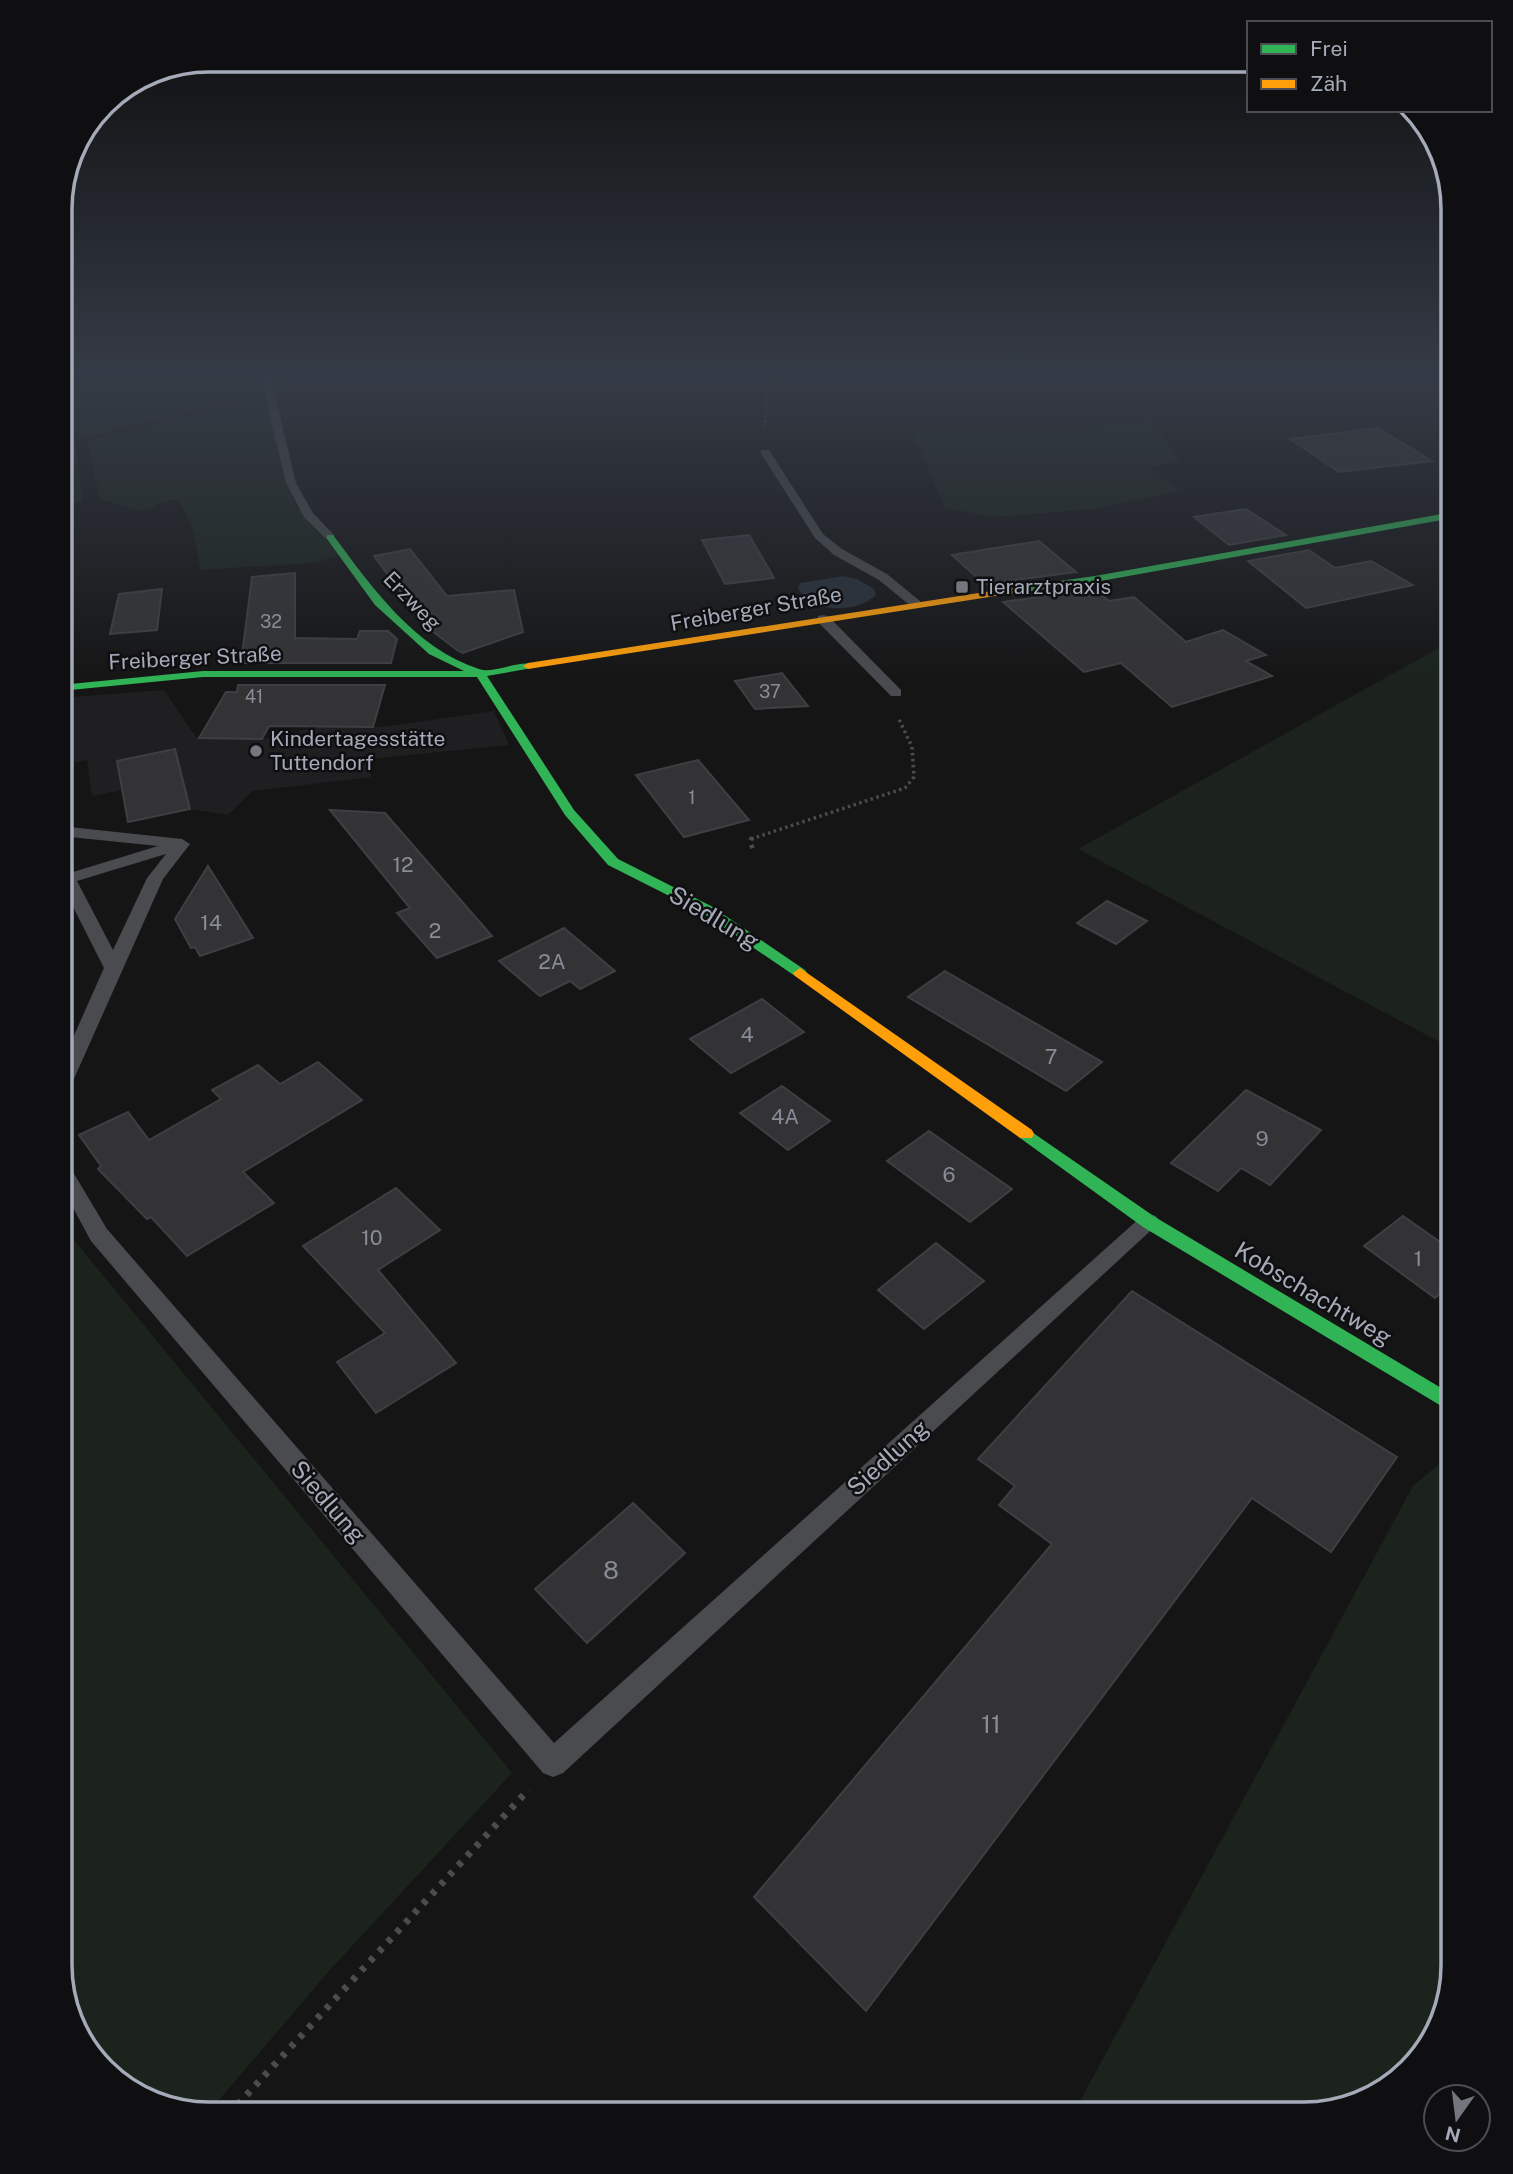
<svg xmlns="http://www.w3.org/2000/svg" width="1513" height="2174" font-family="'Public Sans',sans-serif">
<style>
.built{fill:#1f1f21}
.green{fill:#1b231c}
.water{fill:#272f38}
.building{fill:#333335;stroke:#3e3f42;stroke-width:2}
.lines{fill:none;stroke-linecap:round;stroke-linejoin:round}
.path-far3{stroke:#4b4c50;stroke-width:2.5;stroke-dasharray:2 2.5;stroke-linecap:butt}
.path-far2{stroke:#4b4c50;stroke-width:3.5;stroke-dasharray:2.5 3.5;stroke-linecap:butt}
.path-far1{stroke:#4b4c50;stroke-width:4.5;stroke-dasharray:3.5 5;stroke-linecap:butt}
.path{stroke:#4b4c50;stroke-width:7;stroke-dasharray:5 8;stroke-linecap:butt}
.lane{fill:#494b4e;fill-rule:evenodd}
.fast{fill:#30b455;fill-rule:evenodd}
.slow{fill:#ff9f0a;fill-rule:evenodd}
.poi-dot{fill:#73767f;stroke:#0f0f11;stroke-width:2.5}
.labels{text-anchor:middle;stroke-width:5;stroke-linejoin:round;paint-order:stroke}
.far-number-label{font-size:18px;fill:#888c97}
.far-poi-label{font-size:21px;fill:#a5aab8;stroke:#0f0f11;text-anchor:start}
.far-street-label{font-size:21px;fill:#a5aab8;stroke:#0f0f11}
.number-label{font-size:21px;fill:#888c97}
.street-label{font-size:24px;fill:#a5aab8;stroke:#0f0f11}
.near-number-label{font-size:24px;fill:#888c97}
.rim{fill:none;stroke:#a5aab8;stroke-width:3.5}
</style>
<rect width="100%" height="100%" fill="#151515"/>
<path class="built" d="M 164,690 L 196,737 L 262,739 L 323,726 L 382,727 L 494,711 L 509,745 L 370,759 L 371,777 L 253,791 L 228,815 L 190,809 L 128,822 L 122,790 L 92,796 L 87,760 L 62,765 L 60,698 Z"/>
<g class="green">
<path d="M 76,378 L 259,378 L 262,393 L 76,440 L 82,501 L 60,504 L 60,386 Z"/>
<path d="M 256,399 L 264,399 L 275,433 L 284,478 L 295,503 L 312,526 L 342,555 L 313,563 L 200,570 C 196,545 194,521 177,500 C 159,499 156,509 140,511 L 100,499 L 87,441 Z"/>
<path d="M 1153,421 L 1180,462 L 1148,467 L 1180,491 L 1093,509 L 995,517 L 945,508 L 911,428 C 993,432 1073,428 1153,421 Z"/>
<path d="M 1453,640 L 1453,1049 L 1078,849 Z"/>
<path d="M 60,1223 L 512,1773 L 329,1971 L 207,2114 L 134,2094 L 79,2040 L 60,1965 Z"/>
<path d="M 1453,1452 L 1453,1966 L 1433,2040 L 1379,2095 L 1305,2114 L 1073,2114 L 1413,1486 Z"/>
</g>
<path class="water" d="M 843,576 L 857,579 L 874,589 L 876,595 C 858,612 829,610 807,603 L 798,588 L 800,583 Z"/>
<g class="building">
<path d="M 1378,428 L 1432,461 L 1339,472 L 1290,439 Z"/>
<path d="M 1246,509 L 1286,535 L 1229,545 L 1194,517 Z"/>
<path d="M 749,535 L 774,578 L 725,584 L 702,540 Z"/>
<path d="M 1039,541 L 1076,572 L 984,584 L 952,555 Z"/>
<path d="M 410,549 L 447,596 L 514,590 L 523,632 L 463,653 L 457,650 L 427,627 L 374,556 Z"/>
<path d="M 1309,550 L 1335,568 L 1371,561 L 1413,585 L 1306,608 L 1248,561 Z"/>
<path d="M 295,573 L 295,638 L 357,639 L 360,631 L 388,631 L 397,639 L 391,663 L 241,663 L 252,577 Z"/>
<path d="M 162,589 L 157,630 L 110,634 L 119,594 Z"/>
<path d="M 1095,589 L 1109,601 L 1134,597 L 1186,642 L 1223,630 L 1266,655 L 1246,661 L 1272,676 L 1172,707 L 1121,663 L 1084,672 L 1003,602 Z"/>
<path d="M 782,673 L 808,706 L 755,709 L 735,681 Z"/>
<path d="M 238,685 L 385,685 L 373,727 L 269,726 L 262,739 L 199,738 L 226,692 L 237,692 Z"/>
<path d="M 175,749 L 190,809 L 128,822 L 117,761 Z"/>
<path d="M 698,760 L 749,820 L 684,837 L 636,775 Z"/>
<path d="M 330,810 L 385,813 L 492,936 L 437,958 L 397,913 L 410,908 Z"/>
<path d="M 208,866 L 253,938 L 200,956 L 195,947 L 191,948 L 175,919 Z"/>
<path d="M 1107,901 L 1147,921 L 1116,944 L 1077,923 Z"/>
<path d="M 564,928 L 615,971 L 580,989 L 570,981 L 540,996 L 499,961 Z"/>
<path d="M 945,971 L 988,996 L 1102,1062 L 1066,1091 L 908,997 Z"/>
<path d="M 762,999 L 804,1032 L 731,1073 L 690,1039 Z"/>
<path d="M 318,1062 L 362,1100 L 243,1172 L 274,1203 L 187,1256 L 151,1217 L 147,1219 L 98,1169 L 101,1166 L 79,1135 L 128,1112 L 149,1140 L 221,1099 L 212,1090 L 258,1065 L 280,1084 Z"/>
<path d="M 782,1086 L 830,1121 L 788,1150 L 740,1113 Z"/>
<path d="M 1246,1090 L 1321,1130 L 1270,1185 L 1241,1168 L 1218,1191 L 1171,1163 Z"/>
<path d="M 929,1131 L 1012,1189 L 970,1222 L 887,1161 Z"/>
<path d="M 396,1188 L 440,1230 L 378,1270 L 456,1363 L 376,1413 L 337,1362 L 385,1333 L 303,1246 Z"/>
<path d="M 1403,1216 L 1453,1251 L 1453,1283 L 1435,1298 L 1364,1246 Z"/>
<path d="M 936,1243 L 984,1281 L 924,1329 L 878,1290 Z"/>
<path d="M 1132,1291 L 1397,1457 L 1331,1552 L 1252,1498 L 866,2011 L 754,1897 L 1052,1544 L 999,1505 L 1015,1486 L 978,1459 Z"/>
<path d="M 633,1503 L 685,1553 L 587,1643 L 535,1589 Z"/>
</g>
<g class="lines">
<path class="path-far3" d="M 765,427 L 768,378"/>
<path class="path-far2" d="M 751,839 L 905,788 L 914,777 L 912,747 L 898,717"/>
<path class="path-far1" d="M 752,837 L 750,842 L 753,849"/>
<path class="path" d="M 229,2114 L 529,1789"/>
<g class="lane">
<path d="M 261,378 L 271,378 L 296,483 L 313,513 L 334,535 L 334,539 L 326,539 L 304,517 L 286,483 Z"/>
<path d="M 761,450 L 769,450 L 823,534 L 842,549 L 887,574 L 920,601 L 920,607 L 912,607 L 879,580 L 834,555 L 815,538 L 760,452 Z"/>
<path d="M 823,615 L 828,616 L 901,690 L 901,696 L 891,696 L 818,622 L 818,616 Z"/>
<path d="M 60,826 L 182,839 L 190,844 L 163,879 L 73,1081 L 67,1101 L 60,1103 L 60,1067 L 104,968 L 62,885 L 60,886 L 60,850 L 68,855 L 73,872 L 158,846 L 60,836 ZM 166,854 L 147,878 L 113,950 L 77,881 Z"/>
<path d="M 60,1160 L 67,1162 L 107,1229 L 554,1743 L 1142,1216 L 1149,1214 L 1156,1216 L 1160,1222 L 563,1773 L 553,1777 L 543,1773 L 91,1241 L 60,1184 Z"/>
</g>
<g class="fast">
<path d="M 1453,512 L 1453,518 L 1095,582 L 1017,593 L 1012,590 L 1017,587 L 1095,576 Z"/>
<path d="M 327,535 L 333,535 C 372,587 414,648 479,669 C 494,674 515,661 532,664 L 532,668 L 487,676 L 574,810 L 618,859 L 711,906 L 805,970 L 807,973 L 805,976 L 795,976 L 701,912 L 608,865 L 565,815 L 477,677 L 203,677 L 60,691 L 60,685 L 203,671 L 464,671 L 429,654 L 375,605 L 327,539 Z"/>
<path d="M 1026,1128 L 1155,1217 L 1453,1395 L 1453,1413 L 1143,1227 L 1020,1138 L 1018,1134 Z"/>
</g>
<g class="slow">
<path d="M 1017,587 L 1022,590 L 1021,592 L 528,669 L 523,666 L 528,663 Z"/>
<path d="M 800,968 L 1032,1130 L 1034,1134 L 1032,1138 L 1020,1138 L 795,976 L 793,973 Z"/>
</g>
</g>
<linearGradient id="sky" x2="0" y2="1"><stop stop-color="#0c0c0c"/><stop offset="0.55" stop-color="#353b46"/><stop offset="1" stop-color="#353b46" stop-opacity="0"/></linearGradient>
<rect width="1513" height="683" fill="url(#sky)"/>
<g class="poi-dot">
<rect x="955" y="580" width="14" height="14" rx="3.5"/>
<circle cx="256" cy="751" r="7"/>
</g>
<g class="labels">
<g class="far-number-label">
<text x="271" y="628">32</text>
<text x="770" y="698">37</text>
<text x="254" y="703">41</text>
<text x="692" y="804">1</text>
</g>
<g class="far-poi-label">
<text x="976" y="594">Tierarztpraxis</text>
<text x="270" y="746">Kindertagesstätte<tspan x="270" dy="24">Tuttendorf</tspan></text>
</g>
<g class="far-street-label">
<text transform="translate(412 601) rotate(46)" y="7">Erzweg</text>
<text transform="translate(756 609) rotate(-10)" y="7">Freiberger Straße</text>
<text transform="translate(195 658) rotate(-3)" y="7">Freiberger Straße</text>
</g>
<g class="number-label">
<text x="403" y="872">12</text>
<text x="211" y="930">14</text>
<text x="435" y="938">2</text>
<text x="552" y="969">2A</text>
<text x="747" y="1042">4</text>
<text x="1051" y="1064">7</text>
<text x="785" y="1124">4A</text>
<text x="1262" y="1146">9</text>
<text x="949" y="1182">6</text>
<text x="372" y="1245">10</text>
<text x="1418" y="1266">1</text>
</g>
<g class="street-label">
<text transform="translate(714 918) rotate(31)" y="8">Siedlung</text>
<text transform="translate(1313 1294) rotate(31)" y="8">Kobschachtweg</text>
<text transform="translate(888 1458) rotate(-42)" y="8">Siedlung</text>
<text transform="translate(328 1502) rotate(49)" y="8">Siedlung</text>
</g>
<g class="near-number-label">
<text x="611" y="1579">8</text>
<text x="991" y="1733">11</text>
</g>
</g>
<path d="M0 0H1513V2174H0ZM209 72H1304A137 137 0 0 1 1441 209V1965A137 137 0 0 1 1304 2102H209A137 137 0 0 1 72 1965V209A137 137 0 0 1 209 72Z" fill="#0f0f11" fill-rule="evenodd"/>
<path class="rim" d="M209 72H1304A137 137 0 0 1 1441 209V1965A137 137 0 0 1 1304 2102H209A137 137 0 0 1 72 1965V209A137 137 0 0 1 209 72Z"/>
<rect x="1247" y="21" width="245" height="91" fill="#0f0f11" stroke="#4b4d54" stroke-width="2"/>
<rect x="1261" y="44" width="35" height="10" fill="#30b455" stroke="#4b4d54" stroke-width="2"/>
<text x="1310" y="56" font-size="21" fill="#a5aab8">Frei</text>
<rect x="1261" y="79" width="35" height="10" fill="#ff9f0a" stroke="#4b4d54" stroke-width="2"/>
<text x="1310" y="91" font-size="21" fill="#a5aab8">Zäh</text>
<g transform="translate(1457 2118) rotate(194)"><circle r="33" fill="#0f0f11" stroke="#4b4d54" stroke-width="2"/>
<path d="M0-5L12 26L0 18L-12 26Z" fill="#73767f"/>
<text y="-10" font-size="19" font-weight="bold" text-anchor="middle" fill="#a5aab8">N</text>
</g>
</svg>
